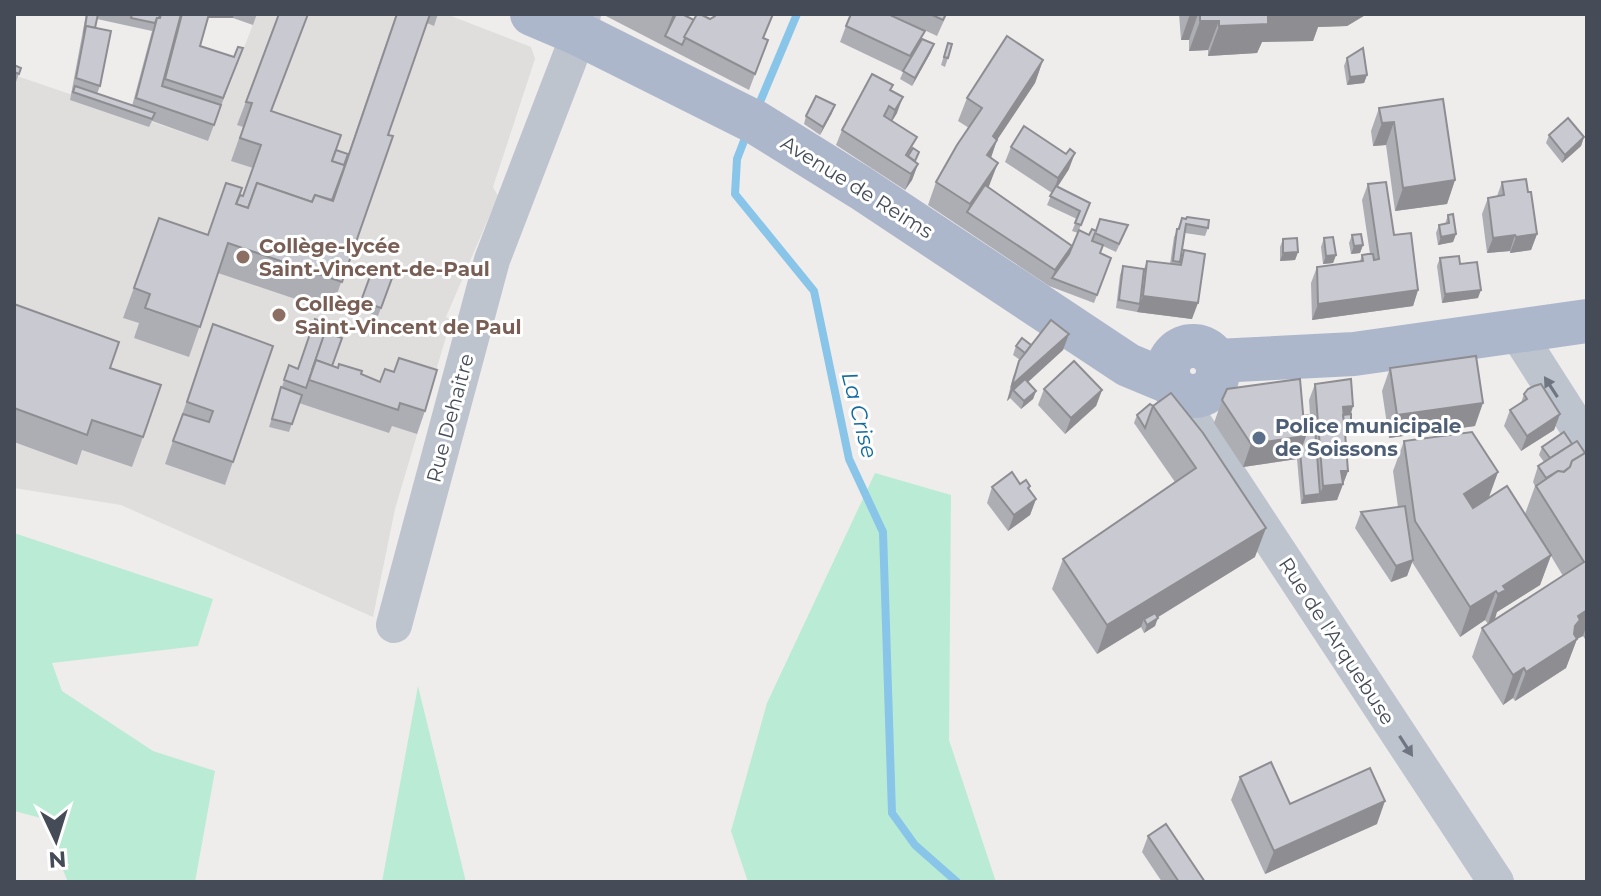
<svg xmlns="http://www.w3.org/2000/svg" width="1601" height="896" font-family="Montserrat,sans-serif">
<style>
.education{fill:#e0dddd}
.green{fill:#baecd5}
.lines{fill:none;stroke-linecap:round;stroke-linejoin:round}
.stream{stroke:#88c5e8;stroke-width:8}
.minor{stroke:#bdc4ce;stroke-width:36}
.major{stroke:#acb7cb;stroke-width:44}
.wall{fill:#adaeb4;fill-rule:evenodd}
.shaded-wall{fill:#8d8d92}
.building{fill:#c9cad1;stroke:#8d8d92;stroke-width:2}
.oneway{fill:#6f7681}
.education-dot{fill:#8d6e63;stroke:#fff;stroke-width:3}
.service-dot{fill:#5c6f8a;stroke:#fff;stroke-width:3}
.labels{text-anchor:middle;stroke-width:6;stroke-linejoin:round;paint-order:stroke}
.street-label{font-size:20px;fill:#454c58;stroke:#fff}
.education-label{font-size:20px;font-weight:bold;fill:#785e54;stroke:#fff;text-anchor:start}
.service-label{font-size:20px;font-weight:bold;fill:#4e5e75;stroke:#fff;text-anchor:start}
.water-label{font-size:22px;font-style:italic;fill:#106ca0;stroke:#fff}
</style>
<rect width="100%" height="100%" fill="#efecec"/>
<path class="education" d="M 257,14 L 446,14 L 531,47 L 535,59 L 493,187 L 498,196 L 446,317 L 451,320 L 395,509 L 373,617 L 121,505 L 14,488 L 14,75 L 208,141 Z"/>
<g class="green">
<path d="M 875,473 L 951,495 L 949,740 L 996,882 L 748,882 L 731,831 L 767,703 Z"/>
<path d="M 14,533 L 213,599 L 198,646 L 52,663 L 62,691 L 153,751 L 215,771 L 195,882 L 68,882 L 41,818 L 14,811 Z"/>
<path d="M 418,686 L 466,882 L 382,882 Z"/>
</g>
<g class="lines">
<g class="stream">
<path d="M 757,109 L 797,14"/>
<path d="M 747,133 L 737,159 L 735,194 L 814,291 L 849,459 L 883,532 L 892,813 L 915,845 L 957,882"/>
</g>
<g class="minor">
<path d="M 1516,331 L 1587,442"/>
<path d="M 1189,396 L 1192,420 L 1496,882"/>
<path d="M 394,625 L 492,260 L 579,34 L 583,14"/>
</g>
<g class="major">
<path d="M 532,14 L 579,34 L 755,122 L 861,188 L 1128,365 L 1169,382"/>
<circle cx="1193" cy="371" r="25"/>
<path d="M 1216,361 L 1354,354 L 1587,321"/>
</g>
</g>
<g class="wall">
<path d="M 86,14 L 257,14 L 253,25 L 233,18 L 208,18 L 200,46 L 234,57 L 243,48 L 208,141 L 152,121 L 149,127 L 70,100 ZM 97,19 L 152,31 L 132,106 L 97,94 L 100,86 L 95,28 Z"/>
<path d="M 279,14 L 272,111 L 336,150 L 348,154 L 396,14 L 438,14 L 434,26 L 427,23 L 388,135 L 393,136 L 331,311 L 218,273 L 189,357 L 134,338 L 139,323 L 123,318 L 159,218 L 207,235 L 240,195 L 243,196 L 253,168 L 231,161 L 243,127 L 237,125 Z"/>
<path d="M 602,14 L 682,14 L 694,20 L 710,19 L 768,40 L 749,90 Z"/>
<path d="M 890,14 L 947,14 L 937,36 Z"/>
<path d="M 1179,14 L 1367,14 L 1347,26 L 1318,27 L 1313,41 L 1262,42 L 1257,53 L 1208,56 L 1208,50 L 1189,51 L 1189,40 L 1181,40 Z"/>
<path d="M 846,26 L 922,39 L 931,52 L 912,86 L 900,79 L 903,72 L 840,42 Z"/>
<path d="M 948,43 L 948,58 L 945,67 L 941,65 Z"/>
<path d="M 1347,58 L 1367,75 L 1364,83 L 1347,85 L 1344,66 Z"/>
<path d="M 1043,60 L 1035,83 L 997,140 L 991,158 L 989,187 L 1072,246 L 1078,233 L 1072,231 L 1077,219 L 1047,205 L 1052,193 L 1005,162 L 1011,147 L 1069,169 L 1057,187 L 1090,203 L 1079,230 L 1089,235 L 1096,231 L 1125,233 L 1116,252 L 1103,246 L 1100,253 L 1111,258 L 1094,303 L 1049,286 L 928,205 L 936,182 L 969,128 L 958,121 L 967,98 Z"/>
<path d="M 14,65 L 21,68 L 16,82 L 14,81 Z"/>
<path d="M 891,91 L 897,113 L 892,121 L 913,148 L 915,162 L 918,164 L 912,180 L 905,190 L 836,145 L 842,130 Z"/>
<path d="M 1379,108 L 1455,180 L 1447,204 L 1395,211 L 1386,145 L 1373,146 L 1371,131 Z"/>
<path d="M 832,113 L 820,135 L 804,124 L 806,116 Z"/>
<path d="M 1549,135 L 1584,137 L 1581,146 L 1562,163 L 1546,143 Z"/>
<path d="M 1502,182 L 1537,234 L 1531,250 L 1510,253 L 1510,251 L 1487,253 L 1482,214 L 1488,198 L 1497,196 Z"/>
<path d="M 1368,184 L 1394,235 L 1418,290 L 1413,306 L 1312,320 L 1311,283 L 1317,267 L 1360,261 L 1362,255 L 1370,254 L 1362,200 Z"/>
<path d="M 1448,215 L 1456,234 L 1453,242 L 1438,245 L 1436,233 L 1439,225 L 1445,224 Z"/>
<path d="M 1182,218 L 1208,228 L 1205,236 L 1185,233 L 1181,258 L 1184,250 L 1192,319 L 1137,312 L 1116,308 L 1120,275 L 1123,266 L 1144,269 L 1147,261 L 1170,264 L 1174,237 Z"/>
<path d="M 1352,235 L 1363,245 L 1360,253 L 1351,254 L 1349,243 Z"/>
<path d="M 1324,238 L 1336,255 L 1333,263 L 1323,264 L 1321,247 Z"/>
<path d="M 1283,239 L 1298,252 L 1295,260 L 1280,261 L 1280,247 Z"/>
<path d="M 1440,258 L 1460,264 L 1478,298 L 1442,303 L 1437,266 Z"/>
<path d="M 372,271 L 392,278 L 378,316 L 358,309 Z"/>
<path d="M 14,304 L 110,368 L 143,437 L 132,467 L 82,450 L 77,465 L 14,442 Z"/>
<path d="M 325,332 L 332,366 L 380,382 L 394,372 L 399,358 L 425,411 L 417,434 L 392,426 L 389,433 L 299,403 L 289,432 L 269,427 L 289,365 L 298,369 Z"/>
<path d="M 1069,334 L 1063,350 L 1028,382 L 1036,391 L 1033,399 L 1021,409 L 1010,398 L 1007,401 L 1013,377 L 1020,360 L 1013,355 L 1016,346 L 1031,345 Z"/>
<path d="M 273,346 L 225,485 L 165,464 L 205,348 Z"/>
<path d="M 1390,368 L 1475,426 L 1389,438 L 1382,391 Z"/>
<path d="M 1315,384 L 1353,406 L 1351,414 L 1351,421 L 1348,429 L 1345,430 L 1348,471 L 1337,500 L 1301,504 L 1297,459 L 1243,467 L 1214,423 L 1222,400 L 1303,416 L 1310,415 L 1309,400 Z"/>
<path d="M 1044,389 L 1102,390 L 1096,406 L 1065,434 L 1038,405 Z"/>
<path d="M 1171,393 L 1255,557 L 1157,617 L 1155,626 L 1144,633 L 1141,627 L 1097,654 L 1052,589 L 1063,559 L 1175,482 L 1134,423 L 1137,415 L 1153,406 Z"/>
<path d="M 1524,394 L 1560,414 L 1554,430 L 1521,451 L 1504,426 L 1510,410 L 1521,403 Z"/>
<path d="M 1404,441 L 1498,472 L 1489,497 L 1525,514 L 1535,486 L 1533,482 L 1538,466 L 1544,462 L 1539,455 L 1542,447 L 1572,444 L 1585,453 L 1587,452 L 1587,638 L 1585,639 L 1583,636 L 1577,639 L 1566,668 L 1515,701 L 1513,698 L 1503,705 L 1472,657 L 1482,628 L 1563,576 L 1551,556 L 1540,585 L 1497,612 L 1488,624 L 1485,620 L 1460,637 L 1412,562 L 1407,576 L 1391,582 L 1355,528 L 1361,512 L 1398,507 L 1393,471 Z"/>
<path d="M 1020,484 L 1029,489 L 1036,499 L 1030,515 L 1008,531 L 987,503 L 992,487 Z"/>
<path d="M 1240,777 L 1290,804 L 1377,824 L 1265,874 L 1231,800 Z"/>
<path d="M 1148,836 L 1205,882 L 1162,882 L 1142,852 Z"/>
</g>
<g class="shaded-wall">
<path d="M 207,14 L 234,14 L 233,18 L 206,18 Z"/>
<path d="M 673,14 L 677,14 L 665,36 Z"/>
<path d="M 1190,14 L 1198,14 L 1189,40 L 1181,40 Z"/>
<path d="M 1267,14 L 1367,14 L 1347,26 L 1318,27 L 1313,41 L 1262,42 L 1257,53 L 1208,56 L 1219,26 Z"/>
<path d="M 1200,21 L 1219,21 L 1208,50 L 1189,51 Z"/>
<path d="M 934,44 L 931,52 L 912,86 L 915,78 Z"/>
<path d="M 1043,60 L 1035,83 L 997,140 L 989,163 L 978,178 L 993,136 Z"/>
<path d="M 1367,75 L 1364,83 L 1347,85 L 1350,77 Z"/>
<path d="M 903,97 L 897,113 L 889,126 L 895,110 Z"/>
<path d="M 835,105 L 832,113 L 820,135 L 823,127 Z"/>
<path d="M 1394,122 L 1386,145 L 1373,146 L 1382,123 Z"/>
<path d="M 1584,137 L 1581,146 L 1562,163 L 1565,155 Z"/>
<path d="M 1075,153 L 1069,169 L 1053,194 L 1058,178 Z"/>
<path d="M 998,163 L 989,186 L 971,214 L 967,212 L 970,204 Z"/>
<path d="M 918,164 L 912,180 L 905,190 L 911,174 Z"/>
<path d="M 1455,180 L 1447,204 L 1395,211 L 1403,188 Z"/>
<path d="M 1456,234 L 1453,242 L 1438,245 L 1441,237 Z"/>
<path d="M 1537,234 L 1531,250 L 1510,253 L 1516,237 Z"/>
<path d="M 1515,235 L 1510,251 L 1487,253 L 1493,238 Z"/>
<path d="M 1363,245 L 1360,253 L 1351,254 L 1354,246 Z"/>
<path d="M 1072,246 L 1066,262 L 1052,278 L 1055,270 Z"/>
<path d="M 1298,252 L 1295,260 L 1280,261 L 1283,253 Z"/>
<path d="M 1336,255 L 1333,263 L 1323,264 L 1326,256 Z"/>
<path d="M 1418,290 L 1413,306 L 1312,320 L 1318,304 Z"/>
<path d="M 1481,290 L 1478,298 L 1442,303 L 1445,294 Z"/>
<path d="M 1143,296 L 1198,303 L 1192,319 L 1137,312 Z"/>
<path d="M 1069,334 L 1063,350 L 1016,393 L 1013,390 L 1010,398 L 1007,401 L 1012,385 Z"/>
<path d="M 1102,390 L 1096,406 L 1065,434 L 1071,418 Z"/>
<path d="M 1036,391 L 1033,399 L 1021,409 L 1024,401 Z"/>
<path d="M 1483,403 L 1475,426 L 1389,438 L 1397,415 Z"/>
<path d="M 1353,406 L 1348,421 L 1351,421 L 1348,429 L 1338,430 L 1343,407 Z"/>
<path d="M 1560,414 L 1554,430 L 1521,451 L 1527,436 Z"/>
<path d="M 1305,436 L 1297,459 L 1243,467 L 1251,444 Z"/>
<path d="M 1341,471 L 1348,471 L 1337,500 L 1317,502 L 1323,486 Z"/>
<path d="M 1498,472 L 1487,502 L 1453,524 L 1464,494 Z"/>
<path d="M 1320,494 L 1317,502 L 1301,504 L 1304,496 Z"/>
<path d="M 1036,499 L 1030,515 L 1008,531 L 1014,515 Z"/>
<path d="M 1266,528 L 1255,557 L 1147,624 L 1144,619 L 1141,627 L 1097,654 L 1107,625 Z"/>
<path d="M 1551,555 L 1540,585 L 1497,612 L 1495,619 L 1488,624 L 1498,594 L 1503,586 Z"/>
<path d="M 1413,560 L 1407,576 L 1391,582 L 1396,566 Z"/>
<path d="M 1496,591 L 1485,620 L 1460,637 L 1470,607 Z"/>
<path d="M 1587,610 L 1587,624 L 1583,636 L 1577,639 L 1566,668 L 1515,701 L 1526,672 L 1578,616 Z"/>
<path d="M 1158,618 L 1155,626 L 1144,633 L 1147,625 Z"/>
<path d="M 1524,668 L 1513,698 L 1503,705 L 1513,675 Z"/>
<path d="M 1385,801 L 1377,824 L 1265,874 L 1274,851 Z"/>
</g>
<g class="building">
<path d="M 87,14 L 98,14 L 95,28 L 86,26 L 84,34 Z"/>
<path d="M 132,14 L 160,14 L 159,18 L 157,18 L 155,23 L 131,18 Z"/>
<path d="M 161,14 L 181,14 L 162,86 L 221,105 L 214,125 L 136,98 L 157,18 L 160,18 Z"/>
<path d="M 182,14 L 209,14 L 200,46 L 234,57 L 238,47 L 243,48 L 223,98 L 165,79 Z"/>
<path d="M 279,14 L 308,14 L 271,111 L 341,135 L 332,161 L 345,165 L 332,200 L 315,195 L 312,202 L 257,183 L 248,208 L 236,204 L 240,195 L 243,196 L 261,145 L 240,138 L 252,103 L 246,102 Z"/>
<path d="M 397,14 L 430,14 L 388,135 L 393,136 L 342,282 L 228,243 L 200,327 L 145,308 L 150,294 L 134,288 L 159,218 L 208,235 L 226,183 L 242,188 L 236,204 L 248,208 L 257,183 L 312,202 L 315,195 L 333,201 Z"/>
<path d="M 676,14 L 682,14 L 694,20 L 682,45 L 665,36 Z"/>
<path d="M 697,14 L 700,14 L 710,19 L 715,16 L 716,14 L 773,14 L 763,38 L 768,40 L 755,74 L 684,37 Z"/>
<path d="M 851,14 L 888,14 L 925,31 L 910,56 L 846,26 Z"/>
<path d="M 930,14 L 946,14 L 943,20 Z"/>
<path d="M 1200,14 L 1268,14 L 1268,24 L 1219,26 L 1219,21 L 1200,21 Z"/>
<path d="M 86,26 L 111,31 L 100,86 L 76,78 Z"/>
<path d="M 1007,36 L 1043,60 L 993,136 L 997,140 L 987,155 L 998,163 L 970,204 L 936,182 L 957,145 L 982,108 L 967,98 Z"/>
<path d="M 922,39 L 934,44 L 915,78 L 903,71 Z"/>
<path d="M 948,43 L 952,44 L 948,58 L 944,57 Z"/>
<path d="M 1363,48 L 1367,75 L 1350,77 L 1347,58 Z"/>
<path d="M 14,65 L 21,68 L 19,74 L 14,72 Z"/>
<path d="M 872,74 L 893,85 L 890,90 L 903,97 L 895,110 L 889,106 L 884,116 L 917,137 L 906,155 L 918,164 L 911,174 L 842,130 Z"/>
<path d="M 75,86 L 155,113 L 152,119 L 73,92 Z"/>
<path d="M 816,96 L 835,105 L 823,127 L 806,116 Z"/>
<path d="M 1443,99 L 1455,180 L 1403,188 L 1394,122 L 1382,123 L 1379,108 Z"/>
<path d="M 1568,118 L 1584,137 L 1565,155 L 1549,135 Z"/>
<path d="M 1024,126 L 1066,154 L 1070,149 L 1075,153 L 1058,178 L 1011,147 Z"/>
<path d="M 913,148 L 919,152 L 915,161 L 908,156 Z"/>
<path d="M 336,150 L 348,154 L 344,165 L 332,161 Z"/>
<path d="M 1526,179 L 1528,192 L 1531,192 L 1537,234 L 1516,237 L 1515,235 L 1493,238 L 1488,198 L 1504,195 L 1502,182 Z"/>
<path d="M 1386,182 L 1394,235 L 1411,233 L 1418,290 L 1318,304 L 1317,267 L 1363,261 L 1362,255 L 1368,254 L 1373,254 L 1374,260 L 1379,259 L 1368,184 Z"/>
<path d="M 985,185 L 1072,246 L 1055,270 L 967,212 Z"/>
<path d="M 1056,186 L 1090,203 L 1081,225 L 1075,223 L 1080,211 L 1050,196 Z"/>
<path d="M 1453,214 L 1456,234 L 1441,237 L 1439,225 L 1449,223 L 1448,215 Z"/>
<path d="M 1187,217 L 1209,220 L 1208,228 L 1186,224 L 1180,262 L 1173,261 L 1177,229 L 1179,229 L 1182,218 L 1186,219 Z"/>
<path d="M 1100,219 L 1128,225 L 1119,244 L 1095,233 L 1092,241 L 1103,245 L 1100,253 L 1111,258 L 1097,295 L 1052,278 L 1069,254 L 1079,230 L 1089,235 L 1092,229 L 1096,231 Z"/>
<path d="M 1361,234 L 1363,245 L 1354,246 L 1352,235 Z"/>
<path d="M 1333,237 L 1336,255 L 1326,256 L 1324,238 Z"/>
<path d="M 1297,238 L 1298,252 L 1283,253 L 1283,239 Z"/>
<path d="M 1184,250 L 1205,254 L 1198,303 L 1143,296 L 1147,261 L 1181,265 Z"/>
<path d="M 1459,256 L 1460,264 L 1477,262 L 1481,290 L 1445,294 L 1440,258 Z"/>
<path d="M 1123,266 L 1144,269 L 1140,304 L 1119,300 Z"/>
<path d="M 372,271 L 392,278 L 381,308 L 361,301 Z"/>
<path d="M 14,304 L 119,342 L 110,368 L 161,385 L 143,437 L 92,420 L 87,435 L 14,408 Z"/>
<path d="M 315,319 L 328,324 L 306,388 L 284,380 L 289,365 L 298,369 Z"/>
<path d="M 1051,320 L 1069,334 L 1012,385 L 1019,361 Z"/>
<path d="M 213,324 L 273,346 L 233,462 L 173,441 L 183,414 L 209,422 L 213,411 L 187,402 Z"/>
<path d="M 325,332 L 342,338 L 332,366 L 316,360 L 312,370 Z"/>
<path d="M 1022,338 L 1031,345 L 1025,353 L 1016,346 Z"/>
<path d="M 1476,356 L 1483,403 L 1397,415 L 1390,368 Z"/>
<path d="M 399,358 L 437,370 L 425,411 L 400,403 L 398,410 L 309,380 L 316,360 L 338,368 L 339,364 L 362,371 L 361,374 L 380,382 L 385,369 L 394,372 Z"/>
<path d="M 1074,361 L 1102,390 L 1071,418 L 1044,389 Z"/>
<path d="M 1025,379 L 1036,391 L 1024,401 L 1013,390 Z"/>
<path d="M 1300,379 L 1305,436 L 1251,444 L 1222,400 L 1227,389 Z"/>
<path d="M 1351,379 L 1353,406 L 1343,407 L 1348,471 L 1341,471 L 1343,484 L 1323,486 L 1315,384 Z"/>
<path d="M 1541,384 L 1560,414 L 1527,436 L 1510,410 L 1527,399 L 1524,394 L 1528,389 L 1534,386 Z"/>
<path d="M 281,387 L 302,395 L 292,424 L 272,419 Z"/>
<path d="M 1171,393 L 1203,433 L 1266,528 L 1107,625 L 1063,559 L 1196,468 L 1153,406 Z"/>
<path d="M 1150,404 L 1153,406 L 1145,428 L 1137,415 Z"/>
<path d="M 1351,414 L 1351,421 L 1344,422 L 1343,415 Z"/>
<path d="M 1314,415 L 1320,494 L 1304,496 L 1300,451 L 1305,436 L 1303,416 Z"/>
<path d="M 1472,432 L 1498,472 L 1464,494 L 1473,508 L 1507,486 L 1551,555 L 1503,586 L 1506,590 L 1498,594 L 1496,591 L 1470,607 L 1415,521 L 1404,441 Z"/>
<path d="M 1564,432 L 1572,444 L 1550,458 L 1542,447 Z"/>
<path d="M 1577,441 L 1585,453 L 1572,461 L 1570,467 L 1563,472 L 1558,471 L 1546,478 L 1538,466 Z"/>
<path d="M 1587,452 L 1587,610 L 1578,616 L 1580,620 L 1575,626 L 1574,634 L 1577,639 L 1526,672 L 1524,668 L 1513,675 L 1482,628 L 1584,562 L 1536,486 L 1558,471 L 1564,472 L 1570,467 L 1572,461 Z"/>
<path d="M 1012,472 L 1020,484 L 1026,480 L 1030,486 L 1028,488 L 1036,499 L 1014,515 L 992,487 Z"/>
<path d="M 1405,506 L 1413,560 L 1396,566 L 1361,512 Z"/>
<path d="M 1155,613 L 1158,618 L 1147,625 L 1144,619 Z"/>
<path d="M 1271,762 L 1290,804 L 1370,768 L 1385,801 L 1274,851 L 1240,777 Z"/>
<path d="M 1166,824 L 1205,882 L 1179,882 L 1148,836 Z"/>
</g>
<defs><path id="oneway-solid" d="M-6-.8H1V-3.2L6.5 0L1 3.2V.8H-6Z" transform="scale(2)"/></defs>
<g class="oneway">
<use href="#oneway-solid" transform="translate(1551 387) rotate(-123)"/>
<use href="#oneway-solid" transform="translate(1406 746) rotate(57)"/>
</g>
<g class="education-dot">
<circle cx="243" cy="257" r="8"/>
<circle cx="279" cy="315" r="8"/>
</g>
<circle class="service-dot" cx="1259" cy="438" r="8"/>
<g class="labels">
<g class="street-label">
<text transform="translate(857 187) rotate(32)" y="7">Avenue de Reims</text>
<text transform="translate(450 418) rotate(-75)" y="7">Rue Dehaitre</text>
<text transform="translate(1337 641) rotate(57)" y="7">Rue de l'Arquebuse</text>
</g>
<g class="education-label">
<text x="259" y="253">Collège-lycée<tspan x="259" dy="23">Saint-Vincent-de-Paul</tspan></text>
<text x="295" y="311">Collège<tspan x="295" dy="23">Saint-Vincent de Paul</tspan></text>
</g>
<g class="service-label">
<text x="1275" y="433">Police municipale<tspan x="1275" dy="23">de Soissons</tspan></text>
</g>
<g class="water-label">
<text transform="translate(860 415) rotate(76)" y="8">La Crise</text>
</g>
</g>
<rect width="1601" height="896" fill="none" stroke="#454c58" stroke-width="32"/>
<g transform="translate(56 840) rotate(176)" stroke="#ffffff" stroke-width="6" paint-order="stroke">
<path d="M0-6L14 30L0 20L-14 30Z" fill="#454c58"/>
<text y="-12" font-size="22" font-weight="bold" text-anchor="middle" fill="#454c58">N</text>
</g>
</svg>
